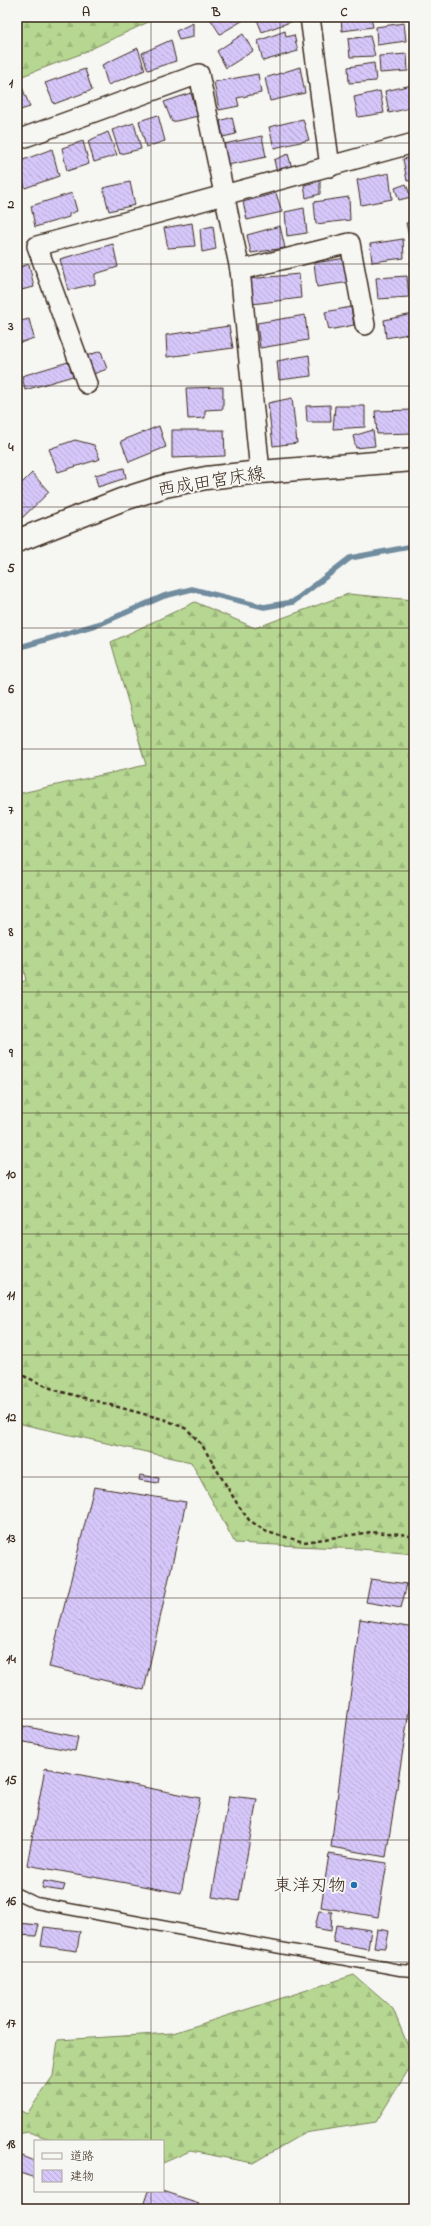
<svg xmlns="http://www.w3.org/2000/svg" width="431" height="2226" font-family="'Indie Flower','Klee One',sans-serif">
<style>
.forest{fill:url(#forest-firs);stroke:#788058}
.lines{fill:none;stroke-linecap:round;stroke-linejoin:round}
.stream{stroke:#708c9e;stroke-width:5.5}
.building{fill:url(#building-back-hatch);stroke:#3b2a1e}
.lane-casing{stroke:#3b2a1e;stroke-width:13}
.street-casing{stroke:#3b2a1e;stroke-width:22}
.secondary-casing{stroke:#3b2a1e;stroke-width:25}
.path{stroke:#3b2a1e;stroke-width:2.5;stroke-dasharray:4 3;stroke-linecap:butt}
.lane{stroke:#f6f6f2;stroke-width:10}
.street{stroke:#f6f6f2;stroke-width:19}
.secondary{stroke:#f6f6f2;stroke-width:22}
.grid{fill:none;stroke:#3b2a1e;stroke-width:1;stroke-opacity:0.55}
.poi-dot{fill:#1f6fb2;stroke:#f6f6f2;stroke-width:1.5}
.labels{text-anchor:middle;stroke-width:4;stroke-linejoin:round;paint-order:stroke}
.street-label{font-size:18px;fill:#3b2a1e;stroke:#f6f6f2}
.poi-label{font-size:18px;fill:#3b2a1e;stroke:#f6f6f2;text-anchor:end}
.neatline{fill:none;stroke:#3b2a1e;stroke-width:1.5}
.grid-label{font-size:13px;text-anchor:middle;font-weight:bold;fill:#3b2a1e}
</style>
<defs>
<pattern id="forest-firs" width="22" height="20" patternUnits="userSpaceOnUse"><rect width="22" height="20" fill="#b6d791"/><path d="M5 1l3.5 6h-7zM16 11l3.5 6h-7z" fill="#9db97d"/></pattern>
<pattern id="building-back-hatch" width="6" height="6" patternUnits="userSpaceOnUse"><rect width="6" height="6" fill="#d5c7f9"/><path d="M-1 5l2 2M0 0l6 6M5-1l2 2" fill="none" stroke="#b8abd5"/></pattern>
</defs>
<rect width="100%" height="100%" fill="#f6f6f2"/>
<filter id="ink" filterUnits="userSpaceOnUse"><feTurbulence type="fractalNoise" baseFrequency=".025" numOctaves="2"/><feDisplacementMap in="SourceGraphic" scale="8" xChannelSelector="R" yChannelSelector="G"/><feConvolveMatrix kernelMatrix="1 2 1 2 8 2 1 2 1" color-interpolation-filters="sRGB"/></filter>
<g filter="url(#ink)">
<g class="forest">
<path d="M 17,17 L 159,17 L 78,55 L 17,78 Z"/>
<path d="M 348,594 L 414,600 L 414,1554 L 361,1549 L 235,1543 L 191,1462 L 17,1423 L 17,982 L 26,981 L 17,935 L 17,794 L 146,765 L 111,642 L 195,602 L 255,628 Z"/>
<path d="M 354,1975 L 393,2009 L 414,2061 L 376,2122 L 304,2133 L 253,2163 L 190,2151 L 163,2163 L 163,2141 L 57,2141 L 28,2132 L 17,2134 L 17,2109 L 27,2114 L 53,2076 L 58,2040 L 173,2033 Z"/>
</g>
<g class="lines">
<path class="stream" d="M 17,648 L 102,623 L 164,596 L 192,589 L 264,607 L 293,602 L 350,558 L 414,546"/>
</g>
<g class="building">
<path d="M 209,17 L 246,17 L 247,18 L 220,34 Z"/>
<path d="M 256,17 L 295,17 L 296,20 L 262,32 Z"/>
<path d="M 341,17 L 371,17 L 373,27 L 342,31 Z"/>
<path d="M 193,23 L 193,37 L 179,40 L 176,31 Z"/>
<path d="M 404,23 L 406,41 L 377,45 L 376,27 Z"/>
<path d="M 285,31 L 286,37 L 294,35 L 298,51 L 263,61 L 258,41 Z"/>
<path d="M 243,34 L 253,51 L 226,68 L 217,51 Z"/>
<path d="M 370,36 L 375,56 L 350,57 L 348,39 Z"/>
<path d="M 171,40 L 176,61 L 148,70 L 142,53 Z"/>
<path d="M 138,48 L 145,70 L 108,85 L 102,65 Z"/>
<path d="M 407,54 L 408,71 L 380,73 L 379,56 Z"/>
<path d="M 374,63 L 376,81 L 349,83 L 348,67 Z"/>
<path d="M 300,67 L 305,93 L 270,101 L 265,78 Z"/>
<path d="M 85,69 L 92,90 L 54,104 L 45,83 Z"/>
<path d="M 258,74 L 261,93 L 237,98 L 239,106 L 219,110 L 214,82 Z"/>
<path d="M 412,85 L 414,107 L 389,113 L 385,91 Z"/>
<path d="M 22,87 L 30,107 L 17,111 L 17,89 Z"/>
<path d="M 380,91 L 384,113 L 358,117 L 354,97 Z"/>
<path d="M 191,93 L 198,116 L 172,122 L 164,102 Z"/>
<path d="M 158,115 L 165,141 L 146,147 L 139,121 Z"/>
<path d="M 232,117 L 236,134 L 223,137 L 220,121 Z"/>
<path d="M 303,119 L 309,140 L 274,148 L 269,127 Z"/>
<path d="M 134,123 L 141,149 L 120,154 L 112,130 Z"/>
<path d="M 108,132 L 117,155 L 94,162 L 88,141 Z"/>
<path d="M 262,136 L 266,157 L 228,165 L 224,144 Z"/>
<path d="M 83,141 L 89,164 L 67,171 L 62,148 Z"/>
<path d="M 52,149 L 59,176 L 25,188 L 18,162 Z"/>
<path d="M 288,154 L 292,168 L 277,173 L 274,160 Z"/>
<path d="M 414,157 L 414,180 L 407,181 L 403,159 Z"/>
<path d="M 389,173 L 392,199 L 361,205 L 357,180 Z"/>
<path d="M 320,181 L 320,194 L 306,198 L 304,185 Z"/>
<path d="M 130,182 L 135,205 L 109,211 L 103,188 Z"/>
<path d="M 406,184 L 411,197 L 399,200 L 395,188 Z"/>
<path d="M 72,193 L 77,211 L 69,214 L 69,217 L 35,227 L 31,206 Z"/>
<path d="M 276,193 L 282,212 L 247,220 L 243,202 Z"/>
<path d="M 349,197 L 350,220 L 316,224 L 314,202 Z"/>
<path d="M 304,208 L 307,233 L 287,236 L 285,212 Z"/>
<path d="M 414,221 L 414,241 L 410,241 L 406,223 Z"/>
<path d="M 192,223 L 195,246 L 168,248 L 164,228 Z"/>
<path d="M 213,226 L 216,249 L 202,252 L 200,229 Z"/>
<path d="M 280,226 L 285,248 L 251,253 L 247,235 Z"/>
<path d="M 403,239 L 404,258 L 372,262 L 370,244 Z"/>
<path d="M 113,244 L 118,267 L 95,274 L 95,284 L 68,290 L 60,259 Z"/>
<path d="M 346,258 L 350,282 L 317,287 L 314,263 Z"/>
<path d="M 29,264 L 34,287 L 17,291 L 17,268 Z"/>
<path d="M 299,274 L 301,298 L 252,304 L 249,279 Z"/>
<path d="M 407,276 L 409,297 L 378,299 L 376,278 Z"/>
<path d="M 351,307 L 354,325 L 329,330 L 325,312 Z"/>
<path d="M 413,314 L 414,333 L 386,338 L 384,320 Z"/>
<path d="M 305,315 L 308,340 L 260,348 L 257,323 Z"/>
<path d="M 29,319 L 34,338 L 17,344 L 17,322 Z"/>
<path d="M 229,326 L 233,348 L 167,357 L 166,335 Z"/>
<path d="M 101,351 L 107,369 L 88,376 L 83,357 Z"/>
<path d="M 309,355 L 311,376 L 279,380 L 277,361 Z"/>
<path d="M 68,362 L 73,376 L 25,390 L 22,376 Z"/>
<path d="M 223,387 L 223,409 L 205,410 L 205,418 L 188,419 L 186,388 Z"/>
<path d="M 292,398 L 297,443 L 273,446 L 268,403 Z"/>
<path d="M 330,405 L 331,422 L 307,422 L 306,406 Z"/>
<path d="M 335,406 L 365,406 L 365,427 L 333,429 Z"/>
<path d="M 414,410 L 414,433 L 377,434 L 375,411 Z"/>
<path d="M 159,426 L 166,447 L 129,462 L 121,441 Z"/>
<path d="M 172,430 L 224,430 L 225,456 L 172,458 Z"/>
<path d="M 373,430 L 375,446 L 356,448 L 353,436 Z"/>
<path d="M 75,440 L 94,445 L 100,459 L 58,472 L 49,449 Z"/>
<path d="M 124,468 L 126,478 L 98,487 L 95,475 Z"/>
<path d="M 32,473 L 49,492 L 22,518 L 17,513 L 17,488 Z"/>
<path d="M 140,1475 L 159,1478 L 158,1483 L 139,1480 Z"/>
<path d="M 94,1487 L 186,1502 L 144,1690 L 49,1667 Z"/>
<path d="M 371,1579 L 407,1584 L 401,1608 L 366,1602 Z"/>
<path d="M 360,1619 L 414,1628 L 414,1680 L 386,1857 L 331,1847 Z"/>
<path d="M 23,1726 L 78,1737 L 75,1751 L 19,1741 Z"/>
<path d="M 45,1768 L 200,1798 L 181,1893 L 27,1865 Z"/>
<path d="M 229,1796 L 257,1799 L 239,1901 L 212,1897 Z"/>
<path d="M 329,1854 L 387,1863 L 378,1917 L 321,1907 Z"/>
<path d="M 44,1881 L 65,1885 L 63,1891 L 42,1888 Z"/>
<path d="M 319,1911 L 332,1912 L 331,1931 L 315,1928 Z"/>
<path d="M 17,1923 L 39,1925 L 36,1936 L 17,1935 Z"/>
<path d="M 336,1925 L 371,1930 L 368,1949 L 333,1942 Z"/>
<path d="M 44,1927 L 80,1931 L 77,1951 L 41,1946 Z"/>
<path d="M 377,1929 L 389,1931 L 386,1948 L 374,1947 Z"/>
<path d="M 17,2154 L 35,2161 L 35,2178 L 17,2172 Z"/>
<path d="M 148,2191 L 162,2191 L 199,2203 L 197,2209 L 142,2209 Z"/>
<path d="M 17,2201 L 38,2209 L 17,2209 Z"/>
</g>
<g class="lines">
<g class="lane-casing">
<path id="lane" d="M 17,1894 L 36,1903 L 400,1970 L 414,1971"/>
</g>
<g class="street-casing">
<g id="street">
<path d="M 310,17 L 330,167"/>
<path d="M 17,140 L 199,74 L 240,270 L 260,472"/>
<path d="M 240,270 L 350,243 L 365,325"/>
<path d="M 87,384 L 37,246 L 414,143"/>
</g>
</g>
<g class="secondary-casing">
<path id="secondary" d="M 17,541 L 121,500 L 165,486 L 206,478 L 260,472 L 414,460"/>
</g>
<path class="path" d="M 17,1373 L 55,1390 L 166,1420 L 187,1429 L 202,1445 L 238,1505 L 249,1520 L 267,1532 L 304,1542 L 371,1532 L 401,1534 L 414,1537"/>
<use href="#lane" class="lane"/>
<use href="#street" class="street"/>
<use href="#secondary" class="secondary"/>
</g>
</g>
<path class="grid" d="M 151,17 L 151,2141M 280,17 L 280,2209M 17,143 L 414,143M 17,264 L 414,264M 17,386 L 414,386M 17,507 L 414,507M 17,628 L 414,628M 17,749 L 414,749M 17,871 L 414,871M 17,992 L 414,992M 17,1113 L 414,1113M 17,1234 L 414,1234M 17,1355 L 414,1355M 17,1477 L 414,1477M 17,1598 L 414,1598M 17,1719 L 414,1719M 17,1840 L 414,1840M 17,1962 L 414,1962M 17,2083 L 414,2083M 151,2191 L 151,2209"/>
<circle class="poi-dot" cx="354" cy="1885" r="4"/>
<g class="labels">
<g class="street-label">
<text transform="translate(211 481) rotate(-9)" y="6">西成田宮床線</text>
</g>
<g class="poi-label">
<text x="346" y="1891">東洋刃物</text>
</g>
</g>
<rect width="431" height="2226" fill="none" stroke="#f6f6f2" stroke-width="44"/>
<rect x="34" y="2140" width="130" height="52" fill="#f6f6f2" stroke="#aba49d"/>
<rect x="42" y="2153" width="20" height="6" fill="#f6f6f2" stroke="#aba49d"/>
<text x="70" y="2160" font-size="12" fill="#3b2a1e">道路</text>
<rect x="42" y="2170" width="20" height="12" fill="url(#building-back-hatch)" stroke="#aba49d"/>
<text x="70" y="2180" font-size="12" fill="#3b2a1e">建物</text>
<rect x="22" y="22" width="387" height="2182" class="neatline"/>
<g class="grid-label">
<text x="86" y="16">A</text>
<text x="216" y="16">B</text>
<text x="344" y="16">C</text>
<text x="11" y="87">1</text>
<text x="11" y="208">2</text>
<text x="11" y="330">3</text>
<text x="11" y="451">4</text>
<text x="11" y="572">5</text>
<text x="11" y="693">6</text>
<text x="11" y="814">7</text>
<text x="11" y="936">8</text>
<text x="11" y="1057">9</text>
<text x="11" y="1178">10</text>
<text x="11" y="1299">11</text>
<text x="11" y="1421">12</text>
<text x="11" y="1542">13</text>
<text x="11" y="1663">14</text>
<text x="11" y="1784">15</text>
<text x="11" y="1905">16</text>
<text x="11" y="2027">17</text>
<text x="11" y="2148">18</text>
</g>
</svg>
